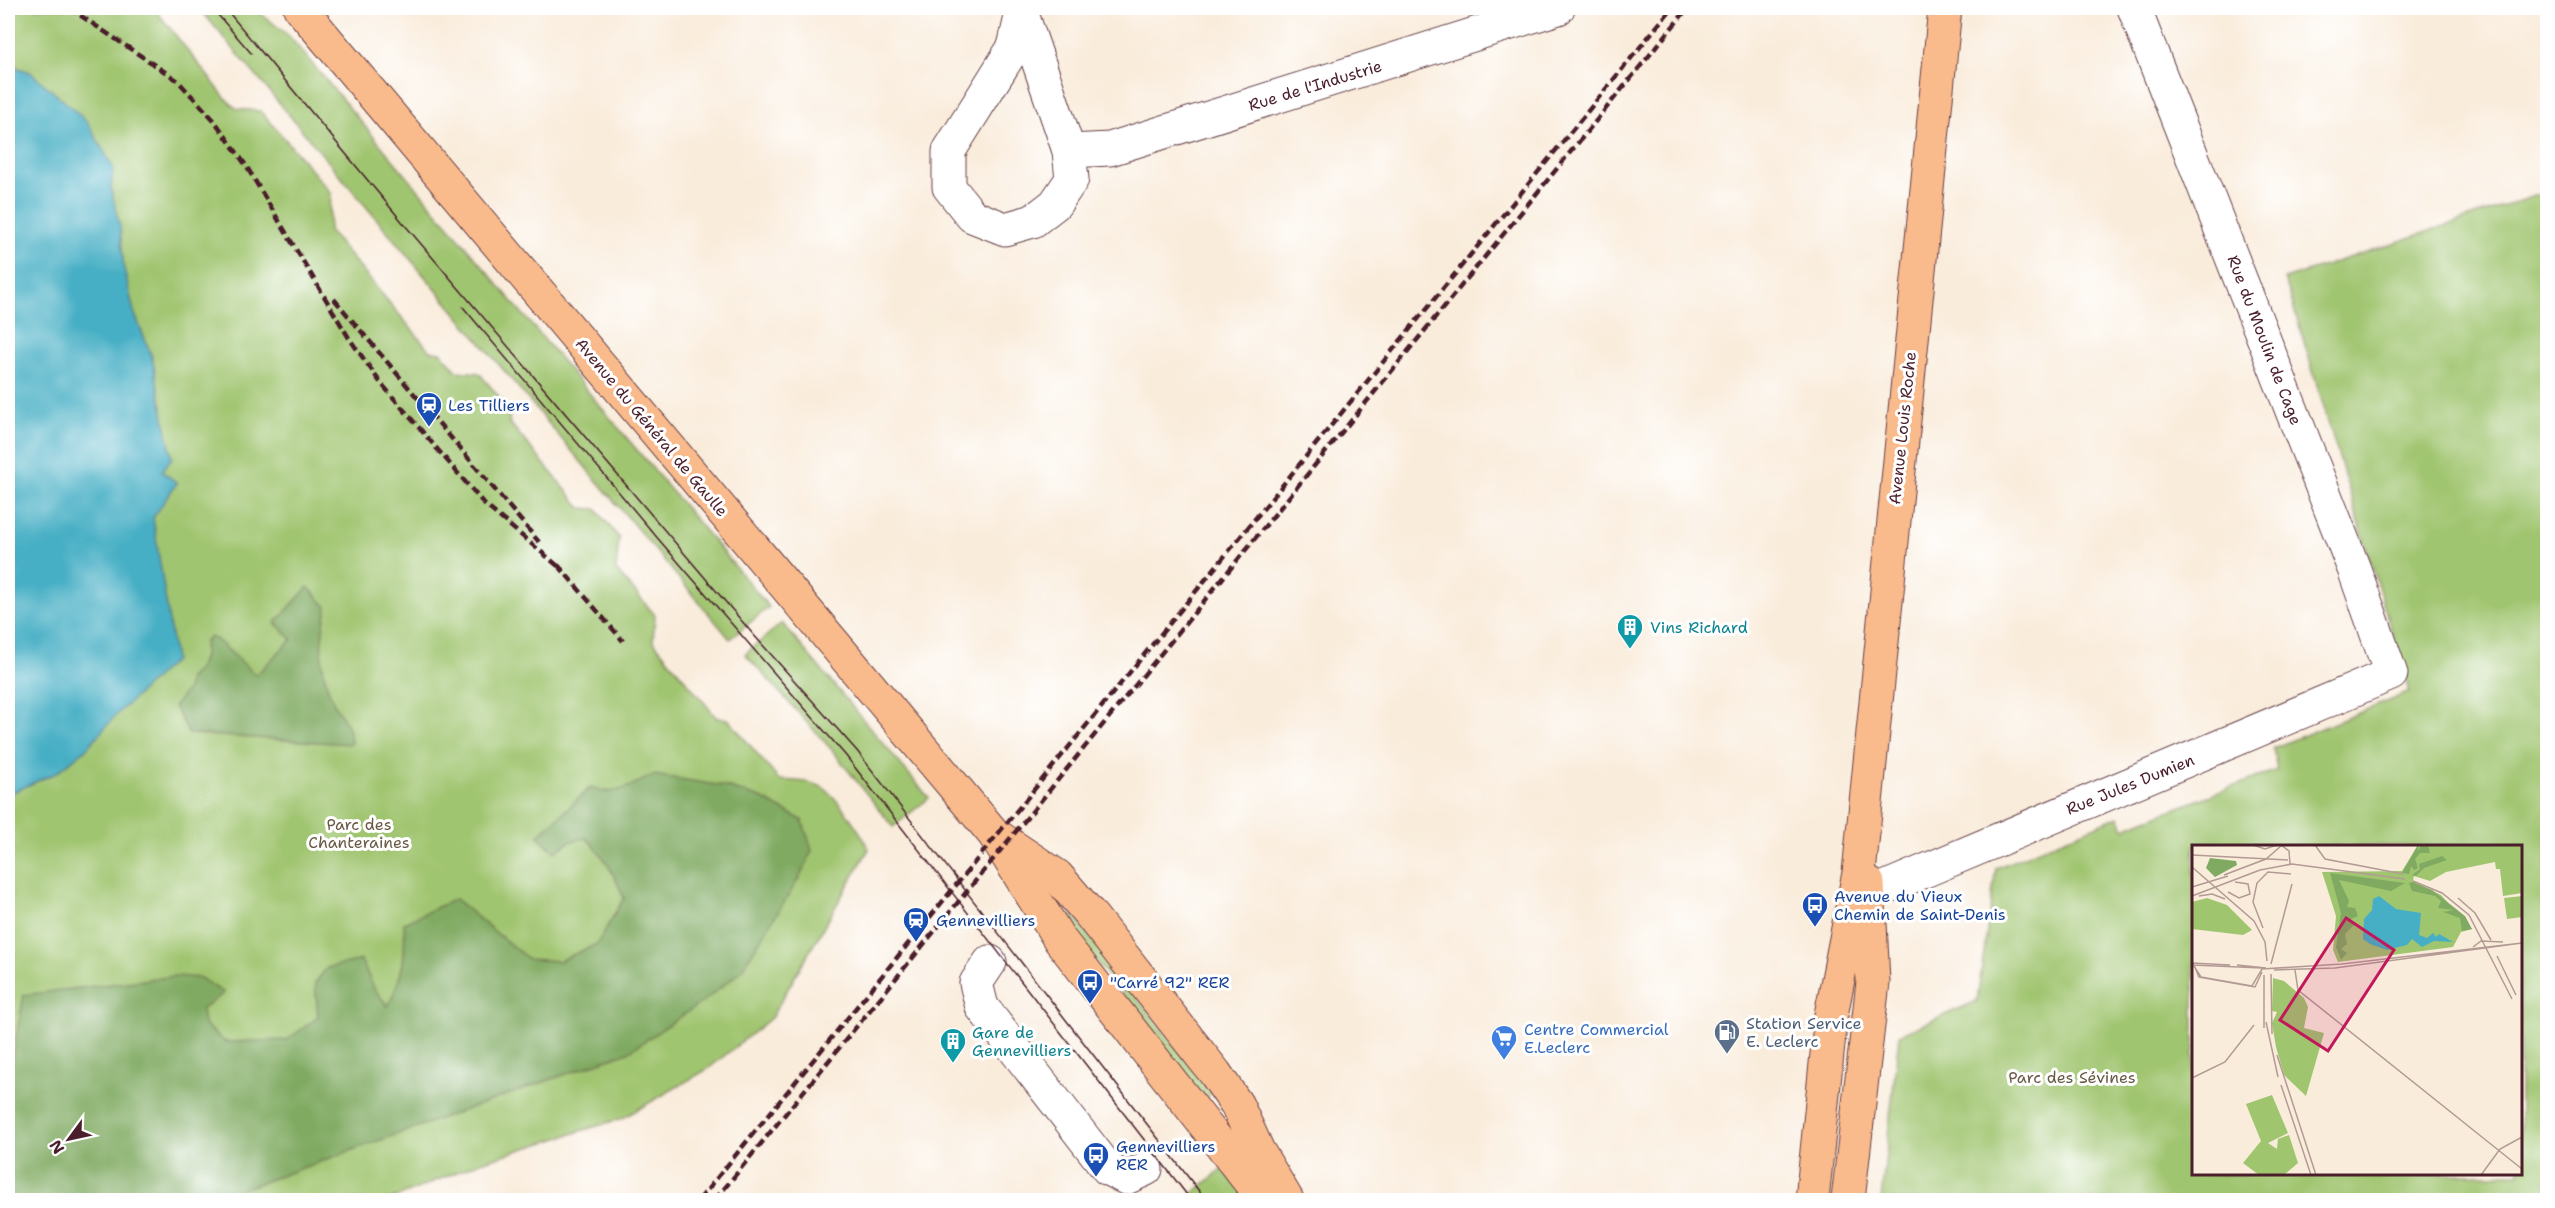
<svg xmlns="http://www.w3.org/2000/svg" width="2555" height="1208" font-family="'Shantell Sans',sans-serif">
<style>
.green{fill:#a0c56f;stroke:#75724d;stroke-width:1.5;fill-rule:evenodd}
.forest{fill:#80aa62;stroke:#656446;stroke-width:1.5}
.water{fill:#46afc5;stroke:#486778;stroke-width:1.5}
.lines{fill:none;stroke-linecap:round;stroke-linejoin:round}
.minor-casing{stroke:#643e45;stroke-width:35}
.major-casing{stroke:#643e45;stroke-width:35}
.minor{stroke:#fff;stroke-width:33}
.major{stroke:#fabb8c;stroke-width:33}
.tram{stroke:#4a1f2b;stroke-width:1.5}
.rail{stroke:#4a1f2b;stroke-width:4.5;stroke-dasharray:9 4.5;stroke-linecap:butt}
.labels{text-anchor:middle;stroke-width:6;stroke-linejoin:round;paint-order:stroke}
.street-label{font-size:16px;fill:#4a1f2b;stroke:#fff}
.transit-label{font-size:16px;fill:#164399;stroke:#fff;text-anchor:start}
.culture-label{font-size:16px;fill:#0d838f;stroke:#fff;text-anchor:start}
.park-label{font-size:16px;fill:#685943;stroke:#fff}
.service-label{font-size:16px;fill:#4e5e75;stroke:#fff;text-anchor:start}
.shop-label{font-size:16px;fill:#366cbe;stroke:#fff;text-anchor:start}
.inset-road{fill:none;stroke:#b39a95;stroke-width:1.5}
.view{fill:#c2185b;fill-opacity:0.15;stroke:#c2185b;stroke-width:3}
.inset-edge{fill:none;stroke:#4a1f2b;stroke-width:3}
</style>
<rect width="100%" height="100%" fill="#fff"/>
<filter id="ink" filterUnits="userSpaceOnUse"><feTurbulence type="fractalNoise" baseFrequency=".0167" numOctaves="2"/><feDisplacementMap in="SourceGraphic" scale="12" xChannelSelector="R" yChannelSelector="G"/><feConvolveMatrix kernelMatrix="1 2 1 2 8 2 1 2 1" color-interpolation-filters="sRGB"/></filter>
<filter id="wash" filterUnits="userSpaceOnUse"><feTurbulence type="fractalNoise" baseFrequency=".008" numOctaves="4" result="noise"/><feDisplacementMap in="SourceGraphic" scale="24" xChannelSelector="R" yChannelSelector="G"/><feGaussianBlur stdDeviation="1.35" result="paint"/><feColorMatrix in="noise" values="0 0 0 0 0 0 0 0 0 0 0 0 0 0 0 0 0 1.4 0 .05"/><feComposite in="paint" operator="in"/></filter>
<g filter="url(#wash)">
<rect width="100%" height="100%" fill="#f9ecdb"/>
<g class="green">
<path d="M 8,8 L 154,8 L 227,100 L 237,109 L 261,111 L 331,193 L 329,231 L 430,351 L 441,352 L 457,371 L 479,373 L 510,410 L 509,422 L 581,508 L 596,509 L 619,538 L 616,570 L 655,615 L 653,641 L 717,718 L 728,719 L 779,780 C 794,781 813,780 825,789 C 840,801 861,832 869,849 L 771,1018 L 708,1069 L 623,1118 L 481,1162 L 390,1200 L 8,1200 Z"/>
<path d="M 199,8 L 254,8 L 289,36 L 769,607 L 730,639 Z"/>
<path d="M 2547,192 L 2547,1200 L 1881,1200 L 1899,1035 L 1977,1001 L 1996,868 L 2119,816 L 2124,828 L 2277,770 L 2273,748 L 2410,692 L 2285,279 ZM 2194,846 L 2520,846 L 2520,1174 L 2194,1174 Z"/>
<path d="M 782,623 L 929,798 L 893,827 L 832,750 L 745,654 Z"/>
<path d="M 1073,915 L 1211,1093 L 1206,1100 L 1064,920 Z"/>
<path d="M 1223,1169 L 1248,1200 L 1184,1200 Z"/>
</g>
<g class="forest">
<path d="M 308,587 L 327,607 C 320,641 318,663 331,697 C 338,714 351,725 351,744 L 189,734 L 174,706 L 187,690 L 189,678 L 199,669 L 204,656 L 205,641 L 210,637 L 217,640 L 256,675 L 292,639 L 275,623 Z"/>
<path d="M 654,775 L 723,786 L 761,798 L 802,820 L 812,850 L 800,877 L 740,972 L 704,1001 L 628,1052 L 212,1200 L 8,1200 L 8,1082 L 24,995 L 176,976 L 200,978 L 224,993 L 202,1009 L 204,1024 L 225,1042 L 287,1040 L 318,1017 L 315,983 L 327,968 L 361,960 L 375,990 L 388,1006 C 403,976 406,957 404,923 L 455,899 L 528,959 L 559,961 L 597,944 L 624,898 C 614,874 605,856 586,838 L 571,841 L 555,852 L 538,836 L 591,787 C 614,799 633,784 654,775 Z"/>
</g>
<path class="water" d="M 10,65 L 30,72 L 71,107 L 88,123 L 113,168 L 111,189 L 120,227 L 124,269 L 134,312 L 152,357 L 172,458 L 162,471 L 177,483 L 153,518 L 175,660 L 117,714 L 84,751 L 56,773 L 8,794 L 8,66 Z"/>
</g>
<g filter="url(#ink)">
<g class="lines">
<g class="minor-casing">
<g id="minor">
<path d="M 1020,8 L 1069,151 L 1072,179 L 1055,204 L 1033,221 L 1005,229 L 972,216 L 949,187 L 949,151 L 1014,47 L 1022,13"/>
<path d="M 1069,151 L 1110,149 L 1558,8"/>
<path d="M 1870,894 L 2391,674 L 2354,569 L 2134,8"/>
<path d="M 990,962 L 976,983 L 982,1007 L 1108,1169 L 1126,1178 L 1146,1169"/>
</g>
</g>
<g class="major-casing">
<g id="major">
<path d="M 300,8 L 994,834 L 1060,940 L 1264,1200"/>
<path d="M 1000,838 L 1057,876 L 1089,913 L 1215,1073 L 1237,1105 L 1258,1151 L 1287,1200"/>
<path d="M 1812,1200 L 1831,1015 L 1859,873 L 1945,8"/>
<path d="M 1848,1200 L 1873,982 L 1868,883"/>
</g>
</g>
<use href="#minor" class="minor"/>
<use href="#major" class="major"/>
<g class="tram">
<path d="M 212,8 L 251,53"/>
<path d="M 225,8 L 404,224 L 752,633 L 857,751 L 1206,1200"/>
<path d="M 463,307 L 660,541 L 846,756 L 1191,1200"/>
</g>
<g class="rail">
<path d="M 69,8 L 177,80 L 214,120 L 245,164 L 349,338 L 380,382 L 485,505 L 564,571"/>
<path d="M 334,299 L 539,542"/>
<path d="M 558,565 L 623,641"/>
<path d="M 699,1200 L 1672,8"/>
<path d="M 715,1200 L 1688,8"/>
</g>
</g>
</g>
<defs>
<g id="station-pin" transform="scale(1.35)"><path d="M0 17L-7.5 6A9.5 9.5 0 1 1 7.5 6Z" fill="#1a4fb4" stroke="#fff"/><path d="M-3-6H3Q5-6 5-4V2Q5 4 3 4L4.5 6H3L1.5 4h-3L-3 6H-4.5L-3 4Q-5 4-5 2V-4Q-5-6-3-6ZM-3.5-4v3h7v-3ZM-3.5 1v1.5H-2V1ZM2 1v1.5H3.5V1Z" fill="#fff"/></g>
<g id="building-pin" transform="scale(1.35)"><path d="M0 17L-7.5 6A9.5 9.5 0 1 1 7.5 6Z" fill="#0f9aa8" stroke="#fff"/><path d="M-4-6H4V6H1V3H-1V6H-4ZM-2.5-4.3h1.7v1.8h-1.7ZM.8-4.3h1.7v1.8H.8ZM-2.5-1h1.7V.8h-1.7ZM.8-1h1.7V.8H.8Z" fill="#fff"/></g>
<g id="bus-pin" transform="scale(1.35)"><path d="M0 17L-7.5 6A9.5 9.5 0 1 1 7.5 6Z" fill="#1a4fb4" stroke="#fff"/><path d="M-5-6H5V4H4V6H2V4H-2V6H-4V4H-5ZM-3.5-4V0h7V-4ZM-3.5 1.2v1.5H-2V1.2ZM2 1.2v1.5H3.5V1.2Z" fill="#fff"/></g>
<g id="fuel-pin" transform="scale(1.35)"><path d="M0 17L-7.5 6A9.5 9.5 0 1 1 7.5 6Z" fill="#5c6f8a" stroke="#fff"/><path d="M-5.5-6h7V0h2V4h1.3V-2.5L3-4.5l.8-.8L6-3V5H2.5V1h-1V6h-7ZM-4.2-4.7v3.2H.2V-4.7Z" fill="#fff"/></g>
<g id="supermarket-pin" transform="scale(1.35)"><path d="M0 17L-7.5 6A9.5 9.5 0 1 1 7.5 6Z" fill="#3f7fe0" stroke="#fff"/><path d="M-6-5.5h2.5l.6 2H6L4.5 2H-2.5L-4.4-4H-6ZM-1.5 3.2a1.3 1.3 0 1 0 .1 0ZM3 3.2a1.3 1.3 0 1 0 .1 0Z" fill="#fff"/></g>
</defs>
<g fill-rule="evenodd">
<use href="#station-pin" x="429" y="405"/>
<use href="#building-pin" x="1630" y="627"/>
<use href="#bus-pin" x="1815" y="905"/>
<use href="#station-pin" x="916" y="920"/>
<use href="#bus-pin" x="1090" y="982"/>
<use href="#fuel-pin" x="1727" y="1032"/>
<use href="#supermarket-pin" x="1504" y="1038"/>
<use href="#building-pin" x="953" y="1041"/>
<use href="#bus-pin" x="1096" y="1155"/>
</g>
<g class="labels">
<g class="street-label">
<text transform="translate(1315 85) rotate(-17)" y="6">Rue de l'Industrie</text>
<text transform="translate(2265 340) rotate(69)" y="6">Rue du Moulin de Cage</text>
<text transform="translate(652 427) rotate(50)" y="6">Avenue du Général de Gaulle</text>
<text transform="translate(1902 428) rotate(-84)" y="6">Avenue Louis Roche</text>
<text transform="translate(2130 784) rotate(-22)" y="6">Rue Jules Dumien</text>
</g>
<g class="transit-label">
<text x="448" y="411">Les Tilliers</text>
<text x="1834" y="902">Avenue du Vieux<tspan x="1834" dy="18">Chemin de Saint-Denis</tspan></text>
<text x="936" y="926">Gennevilliers</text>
<text x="1110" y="988">"Carré 92" RER</text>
<text x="1116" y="1152">Gennevilliers<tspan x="1116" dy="18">RER</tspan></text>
</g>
<g class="culture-label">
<text x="1650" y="633">Vins Richard</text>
<text x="972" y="1038">Gare de<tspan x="972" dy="18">Gennevilliers</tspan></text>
</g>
<g class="park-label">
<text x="359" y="830">Parc des<tspan x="359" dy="18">Chanteraines</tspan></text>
<text x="2072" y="1083">Parc des Sévines</text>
</g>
<g class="service-label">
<text x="1746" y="1029">Station Service<tspan x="1746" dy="18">E. Leclerc</tspan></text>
</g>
<g class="shop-label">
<text x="1524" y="1035">Centre Commercial<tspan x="1524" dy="18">E.Leclerc</tspan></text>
</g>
</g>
<g transform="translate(2192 845)">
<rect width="330" height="330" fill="#f9ecdb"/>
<path d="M 226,0 L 330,0 L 330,48 L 311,51 L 308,24 L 304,24 L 303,17 L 254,27 L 238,36 L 222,31 L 221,36 L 249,50 L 280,84 L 269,87 L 261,102 L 146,117 L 141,105 L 144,71 L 130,27 L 210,26 ZM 330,51 L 330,72 L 315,74 L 312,53 ZM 15,53 L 35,60 L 60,85 L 51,90 L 0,84 L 0,57 ZM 81,133 L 92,136 L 112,153 L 116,162 L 112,183 L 132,188 L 114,251 L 92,230 L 84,202 L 80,178 L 85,167 L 80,166 ZM 80,250 L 96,288 L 76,298 L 85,304 L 86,294 L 97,290 L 106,318 L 92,330 L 67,330 L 51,318 L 69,296 L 54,259 Z" fill="#a0c56f"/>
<path d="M 226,0 L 226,6 L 229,0 L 236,0 L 238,8 L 228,8 L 223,14 L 226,23 L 222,25 L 219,21 L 217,29 L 210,28 ZM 250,11 L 255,15 L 232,23 L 224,31 L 220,30 L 228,24 L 227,19 ZM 18,13 L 44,16 L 45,20 L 23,32 L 14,23 ZM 138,28 L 213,38 L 199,46 L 147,35 L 157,56 L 155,62 L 163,63 L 166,71 L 159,74 L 162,80 L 153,89 L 155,99 L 149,104 L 155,108 L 149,115 L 144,102 L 149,68 ZM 221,37 L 240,45 L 273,71 L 280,84 L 270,86 L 268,73 L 251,67 L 262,65 L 246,63 L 249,56 L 243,51 L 220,46 L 217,38 Z" fill="#80aa62"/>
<path d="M 187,51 L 204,64 L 229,68 L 227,90 L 235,93 L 241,88 L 244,92 L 247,89 L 261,97 L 242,96 L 230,102 L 220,94 L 215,100 L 195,105 L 178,99 L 171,94 L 172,74 L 180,65 L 181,54 Z" fill="#46afc5"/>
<path class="inset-road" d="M 61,0 L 73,4 L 85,0M 89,0 L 97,6 L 98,19M 123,0 L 133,14 L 211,29M 0,10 L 96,15M 0,22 L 62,76 L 73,97 L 75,116M 32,30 L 74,14 L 89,1M 221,36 L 250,48 L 277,70 L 320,154M 0,42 L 36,31M 36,47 L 47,53 L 58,49 L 56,39 L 43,37M 0,51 L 68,25 L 100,19 L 213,34M 7,51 L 20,49 L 33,54M 266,53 L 283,68 L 299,95M 71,83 L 61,57 L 65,38 L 76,27 L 99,29M 281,102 L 289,96 L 311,97M 305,111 L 324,150M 0,118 L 9,132 L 60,141 L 70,124 L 150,119 L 330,98M 0,118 L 38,120M 79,119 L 100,39M 0,120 L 70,123M 2,120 L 7,132 L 63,142 L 70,127M 45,120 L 74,123M 82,125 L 143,123 L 330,98M 103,125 L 106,145 L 330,324M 79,129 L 80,189M 74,177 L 86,232M 72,183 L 72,130M 85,210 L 124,330M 0,233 L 33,217 L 62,180M 89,240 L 119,330M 289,330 L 308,304 L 330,292"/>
<path class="view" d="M 154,73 L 202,105 L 136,206 L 88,175 Z"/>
<rect width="330" height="330" class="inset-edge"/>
</g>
<rect width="2555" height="1208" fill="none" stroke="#fff" stroke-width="30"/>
<g transform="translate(69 1139) rotate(237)" stroke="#ffffff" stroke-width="4.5" paint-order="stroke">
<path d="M0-4.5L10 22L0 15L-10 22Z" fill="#4a1f2b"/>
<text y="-9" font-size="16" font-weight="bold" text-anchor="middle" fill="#4a1f2b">N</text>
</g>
</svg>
